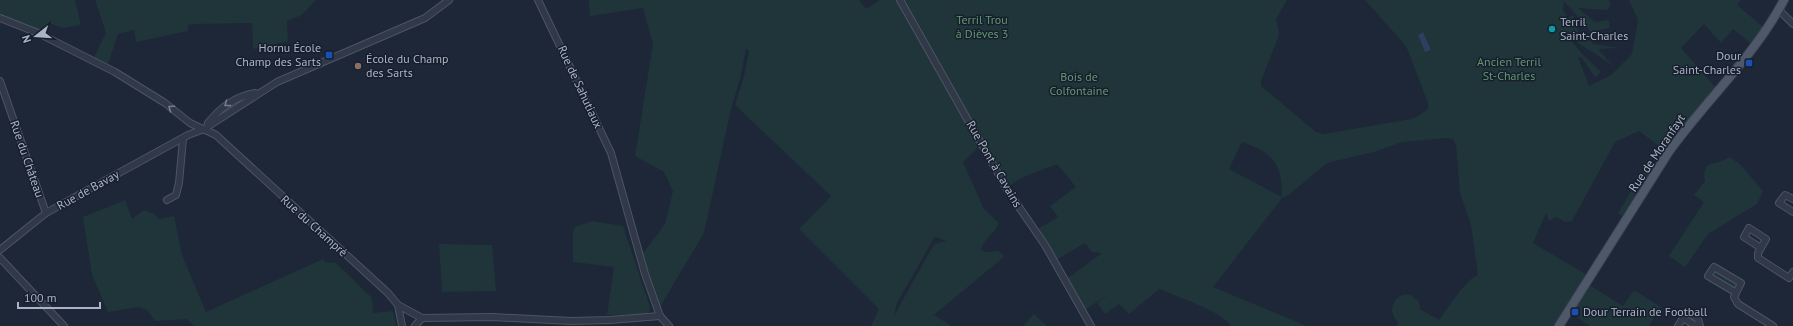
<svg xmlns="http://www.w3.org/2000/svg" width="1793" height="326" font-family="'PT Sans',sans-serif">
<style>
.green{fill:#1f3539;fill-rule:evenodd}
.water{fill:#2d3f5f}
.lines{fill:none;stroke-linecap:round;stroke-linejoin:round}
.minor-casing{stroke:#4c5464;stroke-width:8}
.major-casing{stroke:#3b4252;stroke-width:10}
.minor{stroke:#313948;stroke-width:6}
.major{stroke:#4e5869;stroke-width:8}
.oneway{stroke:#747d8d}
.culture-dot{fill:#0f9aa8;stroke:#171f2d;stroke-width:1.5}
.transit-dot{fill:#1a4fb4;stroke:#171f2d;stroke-width:1.5}
.education-dot{fill:#8d6e63;stroke:#171f2d;stroke-width:1.5}
.labels{text-anchor:middle;stroke-width:3;stroke-linejoin:round;paint-order:stroke}
.park-label{font-size:12px;fill:#619871;stroke:#171f2d}
.poi-label{font-size:12px;fill:#abb4c6;stroke:#171f2d;text-anchor:start}
.street-label{font-size:12px;fill:#abb4c6;stroke:#171f2d}
</style>
<rect width="100%" height="100%" fill="#1d2738"/>
<g class="green">
<path d="M 0,0 L 75,0 L 81,25 L 62,28 L 49,23 L 44,31 L 0,18 Z"/>
<path d="M 95,0 L 316,0 L 302,15 L 287,21 L 288,41 L 253,49 L 252,23 L 194,24 L 188,25 L 188,31 L 136,42 L 134,30 L 118,34 L 108,64 L 94,57 L 106,33 Z"/>
<path d="M 589,0 L 859,0 L 866,9 L 880,0 L 897,0 L 979,141 L 976,150 L 963,162 L 984,209 L 998,222 C 997,233 983,239 981,250 L 985,252 L 998,251 L 1005,256 L 934,315 L 952,326 L 871,326 L 879,309 L 799,229 L 831,196 L 735,105 L 744,76 L 749,51 L 746,49 L 740,79 L 731,109 L 704,233 L 660,307 L 641,256 L 665,224 L 673,191 L 664,172 L 635,156 L 653,44 L 643,8 L 590,16 ZM 936,237 L 946,241 L 934,244 L 894,316 L 897,303 L 934,238 Z"/>
<path d="M 901,0 L 1287,0 L 1276,19 L 1279,32 L 1278,38 L 1261,81 L 1261,86 L 1316,132 L 1324,134 L 1411,119 L 1420,115 L 1428,109 L 1428,103 L 1406,46 L 1365,0 L 1609,0 L 1611,3 L 1608,10 L 1578,8 L 1595,22 L 1608,20 L 1610,24 L 1609,28 L 1591,32 L 1564,1 L 1563,10 L 1568,18 L 1573,15 L 1579,33 L 1594,44 L 1619,48 L 1598,49 L 1612,65 L 1578,43 L 1569,31 C 1572,48 1590,60 1601,72 L 1595,77 L 1581,57 L 1578,57 L 1589,86 L 1611,75 L 1632,54 L 1638,20 L 1629,0 L 1741,0 L 1737,5 L 1767,30 L 1755,47 L 1733,29 L 1721,43 L 1704,24 L 1681,48 L 1718,90 L 1668,153 L 1639,131 L 1615,142 L 1572,221 L 1565,222 L 1556,217 L 1549,221 L 1546,213 L 1533,243 L 1584,273 L 1589,278 L 1586,283 L 1623,306 L 1634,290 L 1661,307 L 1649,326 L 1590,326 L 1568,312 L 1559,326 L 1396,326 L 1399,323 C 1384,311 1396,291 1410,295 C 1413,296 1416,299 1419,301 L 1420,309 L 1439,320 C 1447,310 1466,278 1478,275 L 1471,225 L 1460,193 L 1456,145 L 1453,139 L 1447,138 L 1402,142 L 1374,152 L 1327,163 L 1290,194 L 1282,198 L 1213,287 L 1307,326 L 1231,326 C 1225,313 1174,295 1159,289 L 1129,314 L 1119,304 L 1105,314 L 1097,303 L 1112,292 L 1082,312 L 1065,280 L 1102,253 L 1092,252 L 1085,243 L 1054,261 L 1036,230 L 1058,217 L 1050,206 L 1076,187 L 1057,164 L 1019,179 L 1011,185 L 1006,184 ZM 1242,142 C 1274,153 1282,164 1282,197 L 1229,169 Z"/>
<path d="M 1729,157 L 1740,164 L 1763,191 L 1757,204 L 1708,234 L 1685,267 L 1669,256 L 1704,202 L 1694,195 L 1705,181 L 1704,173 L 1707,166 C 1715,162 1721,163 1729,157 Z"/>
<path d="M 1648,163 L 1658,169 L 1628,219 L 1618,213 Z"/>
<path d="M 125,200 L 132,219 L 144,210 L 154,214 L 159,219 L 174,216 L 182,255 L 206,312 L 323,259 L 325,262 L 336,263 L 372,298 L 373,313 L 393,311 L 396,326 L 194,326 L 186,319 L 155,321 L 147,310 L 139,307 L 108,312 L 92,275 L 83,217 Z"/>
<path d="M 592,221 L 623,226 L 649,304 L 650,310 L 647,314 L 607,315 L 614,267 L 573,262 L 573,232 L 575,227 Z"/>
<path d="M 439,244 L 492,245 L 496,291 L 442,292 Z"/>
<path d="M 1714,268 L 1739,283 L 1735,291 L 1709,276 Z"/>
<path d="M 1034,314 L 1047,326 L 1023,326 Z"/>
</g>
<path class="water" d="M 1423,32 L 1431,50 L 1425,52 L 1418,35 Z"/>
<g class="lines">
<g class="minor-casing">
<g id="minor">
<path d="M 538,0 L 611,153 L 645,274 L 660,316 L 669,326"/>
<path d="M 900,0 L 1008,191 L 1045,245 L 1091,326"/>
<path d="M 1779,10 L 1793,24"/>
<path d="M 0,18 L 38,33 L 115,72 L 165,103 L 190,123 L 216,135 L 388,293 L 398,305 L 422,318 L 492,317 L 571,321 L 610,320 L 660,316"/>
<path d="M 0,81 L 46,213"/>
<path d="M 208,123 C 221,107 234,97 255,93"/>
<path d="M 1793,199 L 1785,195 L 1779,203 L 1793,212"/>
<path d="M 167,200 L 176,195 L 179,183 L 183,139"/>
<path d="M 1761,248 L 1744,237 L 1749,228 L 1766,239 L 1758,253 L 1758,258 L 1789,278 L 1793,272"/>
<path d="M 0,250 L 46,213 L 188,135 L 204,129 L 277,82 L 425,18 L 449,0"/>
<path d="M 0,258 L 64,326"/>
<path d="M 1735,292 L 1708,276 L 1714,267 L 1741,283 L 1734,297 L 1738,304 L 1773,326"/>
<path d="M 398,305 L 402,326"/>
<path d="M 1683,318 L 1685,314 L 1690,313 L 1698,319 L 1700,326"/>
<path d="M 415,326 L 422,318"/>
<path d="M 1678,326 L 1683,318 L 1696,326"/>
</g>
</g>
<g class="major-casing">
<path id="major" d="M 1559,326 L 1668,153 C 1705,101 1754,57 1784,0"/>
</g>
<use href="#minor" class="minor"/>
<use href="#major" class="major"/>
</g>
<defs><path id="oneway-chevron" d="M-2-3.5L2.5 0L-2 3.5" fill="none" stroke-width="1.6" stroke-linecap="round" stroke-linejoin="round"/></defs>
<g class="oneway">
<use href="#oneway-chevron" transform="translate(227 104) rotate(144)"/>
<use href="#oneway-chevron" transform="translate(171 108) rotate(-145)"/>
</g>
<circle class="culture-dot" cx="1552" cy="29" r="4"/>
<g class="transit-dot">
<rect x="325" y="51" width="8" height="8" rx="2"/>
<rect x="1745" y="59" width="8" height="8" rx="2"/>
<rect x="1571" y="308" width="8" height="8" rx="2"/>
</g>
<circle class="education-dot" cx="358" cy="66" r="4"/>
<g class="labels">
<g class="park-label">
<text x="982" y="24">Terril Trou<tspan x="982" dy="14">à Dièves 3</tspan></text>
<text x="1509" y="66">Ancien Terril<tspan x="1509" dy="14">St-Charles</tspan></text>
<text x="1079" y="81">Bois de<tspan x="1079" dy="14">Colfontaine</tspan></text>
</g>
<g class="poi-label">
<text x="1560" y="26">Terril<tspan x="1560" dy="14">Saint-Charles</tspan></text>
<text x="321" y="52" text-anchor="end">Hornu École<tspan x="321" dy="14">Champ des Sarts</tspan></text>
<text x="1741" y="60" text-anchor="end">Dour<tspan x="1741" dy="14">Saint-Charles</tspan></text>
<text x="366" y="63">École du Champ<tspan x="366" dy="14">des Sarts</tspan></text>
<text x="1583" y="316">Dour Terrain de Football</text>
</g>
<g class="street-label">
<text transform="translate(580 87) rotate(65)" y="4">Rue de Sahutiaux</text>
<text transform="translate(1657 153) rotate(-56)" y="4">Rue de Moranfayt</text>
<text transform="translate(27 159) rotate(71)" y="4">Rue du Château</text>
<text transform="translate(994 164) rotate(60)" y="4">Rue Pont à Cavains</text>
<text transform="translate(88 190) rotate(-29)" y="4">Rue de Bavay</text>
<text transform="translate(314 226) rotate(42)" y="4">Rue du Champré</text>
</g>
</g>
<g transform="translate(36 36) rotate(253)" stroke="#171f2d" stroke-width="3" paint-order="stroke">
<path d="M0-3L7 15L0 10L-7 15Z" fill="#abb4c6"/>
<text y="-6" font-size="11" font-weight="bold" text-anchor="middle" fill="#abb4c6">N</text>
</g>
<path d="M18 302v6h82v-6" fill="none" stroke="#abb4c6" stroke-width="2"/>
<text x="24" y="302" font-size="12" fill="#abb4c6" stroke="#171f2d" stroke-width="3" paint-order="stroke">100 m</text>
</svg>
